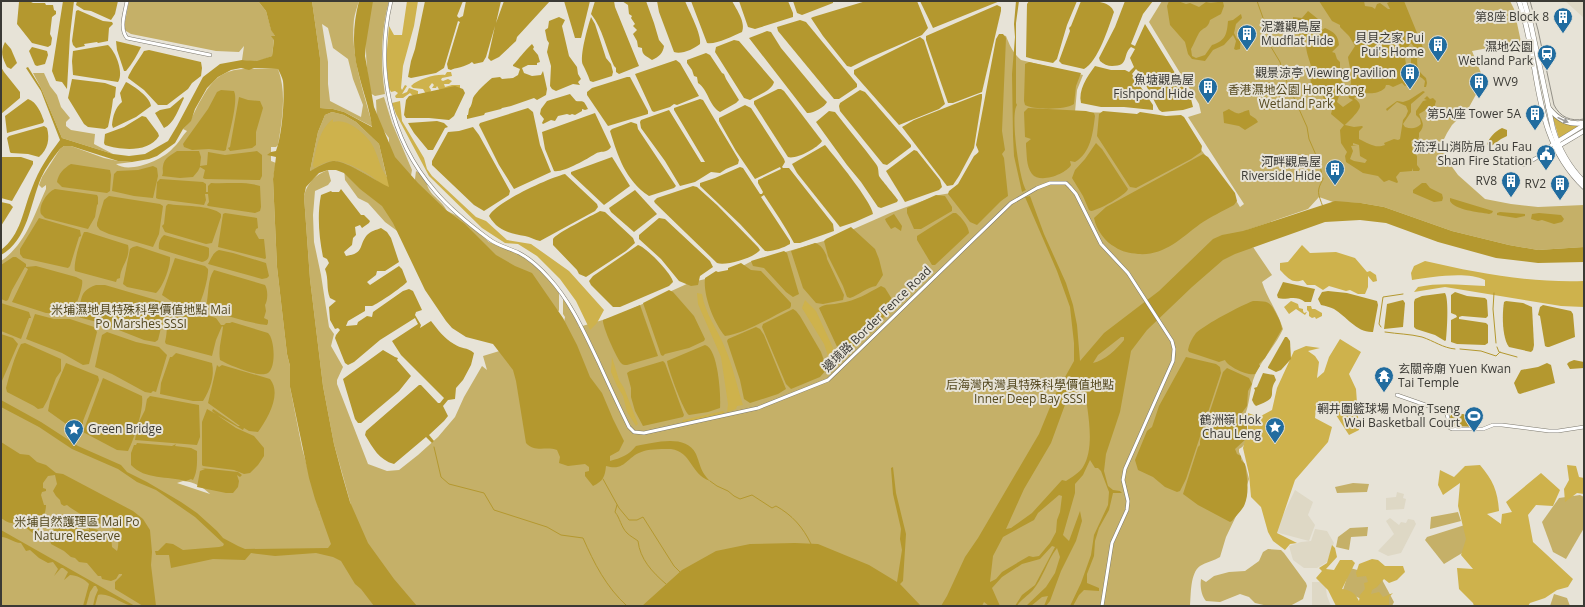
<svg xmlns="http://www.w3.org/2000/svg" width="1585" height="607" font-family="'Open Sans','Noto Sans TC',sans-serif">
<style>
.built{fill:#ded8c5}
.green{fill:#c5b068;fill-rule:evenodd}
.forest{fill:#ceb24c}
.water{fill:#b4982f;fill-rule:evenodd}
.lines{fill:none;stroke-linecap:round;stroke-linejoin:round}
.stream{stroke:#b4982f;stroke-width:1}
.minor-casing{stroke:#7c796e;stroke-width:4}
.secondary-casing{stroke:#7c796e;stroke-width:5}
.primary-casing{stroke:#7c796e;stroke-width:5.5}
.minor{stroke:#fff;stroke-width:3}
.secondary{stroke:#fff;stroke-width:4}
.primary{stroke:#fff;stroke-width:4.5}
.tram{stroke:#939087;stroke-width:1}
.oneway{fill:#9d9c9a}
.labels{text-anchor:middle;stroke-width:4;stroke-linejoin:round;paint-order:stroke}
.poi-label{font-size:12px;fill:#3b3a35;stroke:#e7e3d7;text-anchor:end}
.park-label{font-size:12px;fill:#54481e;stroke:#e7e3d7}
.street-label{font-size:12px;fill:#3b3a35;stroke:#e7e3d7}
</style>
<rect width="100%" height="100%" fill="#e7e3d7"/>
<g class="built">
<path d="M 1565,1 L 1584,1 L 1584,18 Z"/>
<path d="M 1295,490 L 1313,502 L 1308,515 L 1315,525 L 1309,541 L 1275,532 Z"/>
<path d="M 1397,492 L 1404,494 L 1403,498 L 1406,499 L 1404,509 L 1386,510 L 1386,498 L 1396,497 Z"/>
<path d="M 1390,518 L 1399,525 L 1401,522 L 1406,523 L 1408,519 L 1414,520 L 1416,524 L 1401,553 L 1388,556 L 1378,551 L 1394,534 L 1386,521 Z"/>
<path d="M 1315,529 L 1327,531 L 1334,543 L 1327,562 L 1317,568 L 1304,568 L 1293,560 L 1289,546 L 1301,542 L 1311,541 Z"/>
<path d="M 1312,582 L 1325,582 L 1327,596 L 1331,606 L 1312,606 Z"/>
</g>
<g class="green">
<path d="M 129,1 L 258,1 L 266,11 L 271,29 L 275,36 L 268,1 L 276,36 L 272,36 L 274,39 L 272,56 L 257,62 L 242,60 L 244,46 L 239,52 L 216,51 L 131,34 L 126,31 L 124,27 Z"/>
<path d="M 312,1 L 359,1 C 357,7 355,13 354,19 C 350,56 364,92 373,127 L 344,112 L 333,109 L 320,108 L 320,58 ZM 322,24 L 328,28 L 333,48 L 348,59 L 353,79 L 363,105 L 361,117 L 330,101 L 328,84 L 328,62 Z"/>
<path d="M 367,1 L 389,1 C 381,31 380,63 385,94 L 375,96 L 370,93 C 365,62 365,32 367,1 Z"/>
<path d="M 1162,1 L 1510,1 L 1514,9 L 1521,42 L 1472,51 L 1481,73 L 1479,89 L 1468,109 L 1452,125 L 1447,133 L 1444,139 L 1444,150 L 1450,164 L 1458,175 L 1485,199 L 1511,204 L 1538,207 L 1584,205 L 1584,247 L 1538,250 L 1509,245 L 1452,231 L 1384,207 L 1361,203 L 1333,202 L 1319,197 L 1308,209 L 1247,230 L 1252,248 L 1253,247 L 1272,275 L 1262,282 C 1267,298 1278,312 1283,329 C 1276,345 1262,359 1255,375 C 1249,389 1250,406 1244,417 C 1248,426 1251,443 1239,449 L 1239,452 L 1246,467 L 1249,479 L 1246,488 L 1247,494 L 1244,505 L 1238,512 L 1226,537 L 1220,557 C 1214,561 1206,562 1200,566 C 1190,573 1191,595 1190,606 L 1,606 L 1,261 C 26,244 34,215 46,189 L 46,185 L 42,188 L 39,185 L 42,177 L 60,149 L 64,146 L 71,146 L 104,158 L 118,161 L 132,162 L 116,164 C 129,174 163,160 173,148 C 179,143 182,136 187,131 L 183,129 C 193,119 195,109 202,98 C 222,61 244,70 278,69 C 287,93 282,120 278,145 L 276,147 L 271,147 L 271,161 L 276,163 L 273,179 L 277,267 L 287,354 L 290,366 L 290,387 L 302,448 L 320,513 L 351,505 L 334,444 L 323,386 L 310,279 L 304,196 C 307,183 315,175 328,170 L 331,181 L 328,185 L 315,191 L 313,215 L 314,242 L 321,275 L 329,327 L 334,334 L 331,346 L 343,367 L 337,380 L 337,384 L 368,464 L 387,471 L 399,470 L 418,455 L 438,437 L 455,417 L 464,397 L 482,366 L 487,370 L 483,356 L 506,349 L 564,322 L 565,317 L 563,314 L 563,298 L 572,306 L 579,327 L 616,316 L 689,283 C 709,278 732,273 750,262 L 831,239 L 890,213 L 939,195 L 951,193 L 957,190 L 981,147 L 1002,35 L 1006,36 C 1010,46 1013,53 1021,60 L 1083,75 L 1077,90 L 1075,112 L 1117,113 L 1199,147 L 1222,177 L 1240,207 L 1244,204 L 1188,117 L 1201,113 L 1199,104 L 1149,22 ZM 183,481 C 194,482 202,486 210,494 L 177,483 Z"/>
<path d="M 33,73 L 44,73 L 50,86 L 57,95 L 61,107 L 70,118 L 66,122 L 66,126 L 71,130 L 95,134 L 94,144 L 113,154 L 62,138 L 41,88 Z"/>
<path d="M 384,97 L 392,123 L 412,170 L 409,187 L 389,150 L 389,138 L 377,122 L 376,100 Z"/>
<path d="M 332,112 L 344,115 L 356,122 L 379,144 L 389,188 L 358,170 L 335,161 L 310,171 L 318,132 L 325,115 Z"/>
<path d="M 344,167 L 384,200 L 400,233 L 385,222 L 368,203 L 358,198 L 345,180 Z"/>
<path d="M 416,171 L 426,178 C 427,196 440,197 447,211 L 464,219 L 489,242 L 520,254 L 554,282 L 559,293 L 559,311 L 555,310 L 414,187 Z"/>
<path d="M 1353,483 L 1369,484 L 1367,492 L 1337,493 L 1335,487 Z"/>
<path d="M 1580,495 L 1584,497 L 1584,528 L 1566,559 L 1553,552 L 1542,522 L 1559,498 Z"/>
<path d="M 1458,512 L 1461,521 L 1430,529 L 1431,517 Z"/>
<path d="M 1471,523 L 1477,544 L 1444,564 L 1425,540 L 1427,537 Z"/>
<path d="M 1368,527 L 1367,536 L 1351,537 L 1349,550 L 1336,547 L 1338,537 L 1350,528 Z"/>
<path d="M 1268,549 L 1281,550 L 1284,553 L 1306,583 L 1307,586 L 1303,599 L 1290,606 L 1268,606 L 1255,603 L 1249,597 L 1240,594 L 1220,602 L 1206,601 C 1201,595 1200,586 1201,579 L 1206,582 L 1214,576 L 1229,572 L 1245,571 L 1259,561 L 1263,552 Z"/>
<path d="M 1350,568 L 1380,576 L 1394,602 L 1392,606 C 1374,606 1358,598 1343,590 Z"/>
<path d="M 1554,594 L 1567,598 L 1570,606 L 1550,606 Z"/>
</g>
<g class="forest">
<path d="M 407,1 L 418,1 L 414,26 L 403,66 L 401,88 L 402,90 L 405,85 L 407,86 L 402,94 L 407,92 L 409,88 L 418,91 L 418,95 L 414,97 L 410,93 L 403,98 L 396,98 L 395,96 L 398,93 L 395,91 L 391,92 L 389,88 L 386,61 L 389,26 L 394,35 L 402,35 Z"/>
<path d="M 447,72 L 451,72 L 452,76 L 442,78 L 441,80 L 443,81 L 448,79 L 452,81 L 449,84 L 444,84 L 445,87 L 452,85 L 460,85 L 460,89 L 440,91 L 437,86 L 436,88 L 432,88 L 434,85 L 432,83 L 429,87 L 431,90 L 430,93 L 426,94 L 423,89 L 413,88 L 411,86 C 418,79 436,74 445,75 Z"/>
<path d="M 400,101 L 402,121 L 424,158 L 427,169 L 432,176 L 476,217 L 486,221 L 507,240 L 531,244 L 569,271 L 604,310 L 597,323 L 590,330 L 576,301 L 560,279 L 537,256 L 518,244 L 505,243 L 482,228 L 429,176 L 396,114 L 392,103 Z"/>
<path d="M 1552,115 C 1560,123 1569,126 1580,126 L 1559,138 Z"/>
<path d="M 333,119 L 333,122 C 345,118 360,129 368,139 C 374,145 378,158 381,167 C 385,176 390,178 390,189 C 383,186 381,184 375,179 C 367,172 342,159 332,161 C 326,161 320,165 314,168 L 313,165 C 316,150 319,129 333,119 Z"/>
<path d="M 1302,245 L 1310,253 L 1336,252 L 1355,258 L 1367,272 L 1370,271 L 1376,275 L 1377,281 L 1373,282 L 1368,276 L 1368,287 L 1365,294 L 1358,294 L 1350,290 L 1346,291 L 1329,286 L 1323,290 L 1315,285 L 1307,285 L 1303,280 C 1292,284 1288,278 1280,270 L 1280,263 L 1288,262 Z"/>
<path d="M 1425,261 C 1477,273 1530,283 1584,281 L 1584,307 L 1561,306 L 1445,287 L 1414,292 L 1418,287 C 1441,282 1462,285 1485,286 L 1485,280 C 1467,271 1431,277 1412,280 L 1411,273 L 1414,266 Z"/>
<path d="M 697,293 L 702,294 C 705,314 718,330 725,348 C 733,366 737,387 743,405 L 737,406 L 736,409 L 727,412 L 728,404 L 721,357 L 698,304 Z"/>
<path d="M 805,300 L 816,311 L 834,350 L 835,366 L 829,359 L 824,344 L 802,308 Z"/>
<path d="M 1291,301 L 1298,304 L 1299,308 L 1303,309 L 1303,311 L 1304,313 L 1307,312 L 1305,315 L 1296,309 L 1289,314 L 1284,307 Z"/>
<path d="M 1307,306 L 1311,306 L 1312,309 L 1315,309 L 1322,313 L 1322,316 L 1316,319 L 1315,317 L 1312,318 L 1309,316 L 1309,312 L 1307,310 Z"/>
<path d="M 1340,339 L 1361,352 L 1349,374 L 1356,389 L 1359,430 L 1349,435 L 1336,415 L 1336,403 L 1324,408 L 1316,408 L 1315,418 L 1332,427 L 1328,442 L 1295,480 L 1277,533 L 1297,543 L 1290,544 L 1285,550 L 1273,541 L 1268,532 L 1261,507 L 1251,497 L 1249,474 L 1243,448 L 1248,430 L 1248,413 L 1259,417 L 1272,410 L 1277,388 L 1294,351 L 1306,346 L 1320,348 L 1308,351 L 1315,356 L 1319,362 L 1317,378 L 1324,372 L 1329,357 Z"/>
<path d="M 612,357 L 619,380 L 624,388 L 638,424 L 636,426 L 627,412 L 623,396 L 617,386 L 611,372 Z"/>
<path d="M 723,411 L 726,414 L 682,423 L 683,420 Z"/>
<path d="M 1480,465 C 1493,480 1498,492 1499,511 L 1487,514 L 1501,524 L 1502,514 L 1512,512 L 1506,502 L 1541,473 L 1560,490 L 1553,506 L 1536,505 L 1528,515 L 1533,542 L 1573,579 L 1568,587 L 1557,590 L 1545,598 L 1530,603 L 1528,606 L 1474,606 L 1473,603 L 1459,589 L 1457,568 L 1473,569 L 1461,555 L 1466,539 L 1458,506 L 1460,483 L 1443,495 L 1438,485 L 1440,470 L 1454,477 L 1465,466 Z"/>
<path d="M 1567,465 L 1576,466 L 1579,477 L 1584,478 L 1584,494 L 1577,493 L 1565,502 L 1564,489 L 1569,480 Z"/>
<path d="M 1332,545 L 1335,548 L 1337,557 L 1326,569 L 1334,570 L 1340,560 L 1352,560 L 1355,563 L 1342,589 C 1351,590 1355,593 1359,601 L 1360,595 L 1365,589 L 1364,583 L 1368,582 L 1366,576 L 1357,577 L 1356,573 L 1359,564 L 1372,559 L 1378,560 L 1385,566 L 1403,566 L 1405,572 L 1397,580 L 1389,583 L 1384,579 L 1377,587 L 1372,590 L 1371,594 L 1379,592 L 1383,597 L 1393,593 L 1389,597 L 1389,605 L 1336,606 L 1328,590 L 1316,578 L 1322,571 L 1319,568 L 1327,563 Z"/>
</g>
<g class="water">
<path d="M 29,1 L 33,3 L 45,3 L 46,5 L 53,5 L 54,10 L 56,11 L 56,14 L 52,17 L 50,34 L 52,38 L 51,45 L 48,47 L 32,43 L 17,24 L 19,2 Z"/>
<path d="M 63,1 L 74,1 L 70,35 L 67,89 L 62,82 L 56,81 L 52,71 Z"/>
<path d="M 77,1 L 118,1 L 115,14 L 111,20 L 91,11 L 84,10 L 76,5 Z"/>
<path d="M 258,1 L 312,1 L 320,58 L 320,108 L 333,109 L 344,112 L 372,127 C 370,109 362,89 358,71 C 352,48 353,24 359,1 L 373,1 L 366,44 L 365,56 L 374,107 L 395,157 L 418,183 L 446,210 L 465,224 L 496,255 L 515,266 L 532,273 L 563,318 L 577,345 L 590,377 L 602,393 L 613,419 L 624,441 L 619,451 L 610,456 L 610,461 C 621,458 629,455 636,446 C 653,443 686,433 696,454 C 701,466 700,471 710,481 C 690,474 692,452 671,449 C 664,449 651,449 644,451 C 626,456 626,472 606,466 C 605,477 603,481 593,486 L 585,476 L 585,472 L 589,471 L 589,467 L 585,464 L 568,466 L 559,463 L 560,457 L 557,450 C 546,446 535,453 526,443 L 516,381 L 513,370 L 493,344 L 466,337 L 452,328 L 446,321 L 425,290 L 393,223 L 382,206 L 360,189 L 344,173 L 336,170 L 328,170 L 319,173 L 306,187 L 304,196 L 310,279 L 323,386 L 334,444 L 342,474 L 350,502 L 368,543 L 394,579 L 417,606 L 374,606 L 361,589 L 355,584 L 341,561 L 333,557 L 316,553 L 275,556 L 251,553 L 245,560 L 213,559 L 171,568 L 169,555 L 156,555 L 155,551 L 158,551 L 166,543 L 173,544 L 183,550 L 219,547 L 223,546 L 224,544 L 195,517 L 156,490 L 137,482 L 118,469 L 72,449 L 39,427 L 1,407 L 1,400 L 41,422 L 78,446 L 121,465 L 127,472 L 147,482 L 181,502 L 197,513 L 217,531 L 223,538 L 238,546 L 245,549 L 328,548 L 331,544 L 315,499 L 309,478 L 290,387 L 290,366 L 287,354 L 277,267 L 273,179 L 276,157 L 267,155 L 271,152 L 276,151 C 282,136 285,98 283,81 C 282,77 280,73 278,69 L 254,68 L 249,70 L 241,68 L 231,70 L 218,77 L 207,88 L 195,109 L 191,121 L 183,129 L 175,143 L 157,156 L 149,159 L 132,162 L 118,161 L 71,146 L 64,146 L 60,149 C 53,158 46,167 41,178 C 30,204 28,240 1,255 L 1,250 C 21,235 23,210 32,188 C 39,169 48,156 60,140 L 41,91 L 26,68 L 28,67 L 41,88 L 62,138 L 113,154 L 129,156 L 145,154 L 168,141 L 177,126 L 203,77 L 220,64 L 242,60 L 257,61 L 272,56 L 274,40 L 271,36 L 275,36 L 271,30 L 266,11 ZM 332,112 L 344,115 L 356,122 L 379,144 L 389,187 C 378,182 344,159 333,161 C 324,163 318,167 310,171 L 318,132 L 325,115 Z"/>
<path d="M 425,1 L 463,1 L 457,16 L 459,18 L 463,16 L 466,1 L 501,1 L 496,23 L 504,1 L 550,1 L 517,37 L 516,41 L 499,57 L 491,61 L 488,58 L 495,26 L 486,57 L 483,62 L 474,64 L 472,62 C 466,67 454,68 451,70 L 448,69 L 447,64 L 459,24 L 460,22 L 458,21 L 444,68 L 436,73 L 411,78 L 408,77 L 411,61 L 415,49 Z"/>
<path d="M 564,1 L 590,1 L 581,38 L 575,38 Z"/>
<path d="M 595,1 L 614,1 L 615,7 L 639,66 L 619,74 L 616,72 L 616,68 L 614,66 C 606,49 603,29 591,14 Z"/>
<path d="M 622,1 L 646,1 L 654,23 L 659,40 L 664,46 C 663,53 659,57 652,60 C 647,56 642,56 642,48 L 638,47 L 637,41 L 633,34 L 637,30 L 633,26 L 635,24 L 631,18 L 632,16 L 629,14 L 628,5 Z"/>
<path d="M 657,1 L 685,1 C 689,11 702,35 700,44 C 694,49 681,55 674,52 L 659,12 Z"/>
<path d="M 691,1 L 732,1 C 737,10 746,23 742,32 C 733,36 715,45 707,43 Z"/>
<path d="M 739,1 L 788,1 L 793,13 L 793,17 L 755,29 L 748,27 Z"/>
<path d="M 793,1 L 833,1 L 833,3 L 802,15 L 797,13 Z"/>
<path d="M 866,1 L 917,1 L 928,28 L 922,35 L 869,58 L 851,67 L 847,66 L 823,36 L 811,18 L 813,17 Z"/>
<path d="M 920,1 L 1000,1 L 933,28 Z"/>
<path d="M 1016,1 L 1019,1 L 1016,23 L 1016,103 L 1017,105 C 1010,114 1019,179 1026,190 L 1022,192 L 1014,156 L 1013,136 L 1012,74 L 1015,37 L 1014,24 Z"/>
<path d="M 1029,1 L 1077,1 L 1067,25 L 1057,59 L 1053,63 L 1033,59 L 1026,57 L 1027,4 Z"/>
<path d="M 1081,1 C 1092,1 1110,0 1114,12 C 1109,26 1098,62 1084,69 L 1062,64 L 1059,61 L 1070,31 L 1069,28 L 1071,26 Z"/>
<path d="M 1125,1 L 1153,1 L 1143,14 L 1131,44 L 1135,46 L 1145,24 L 1191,99 L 1193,107 L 1183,110 L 1162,112 L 1159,110 L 1139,72 L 1136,69 L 1132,74 L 1153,105 L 1153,110 L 1124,107 L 1101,107 L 1081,103 C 1078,90 1087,77 1095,66 L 1111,70 L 1125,70 L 1129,72 L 1134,67 L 1130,58 L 1135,49 L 1131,47 C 1122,55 1130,66 1112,66 C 1108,66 1103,64 1100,61 L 1099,58 L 1115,27 Z"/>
<path d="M 1169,1 L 1178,1 L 1186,4 L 1190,3 L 1199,7 L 1206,2 C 1213,4 1217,1 1223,2 L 1224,6 L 1221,14 L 1210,20 C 1208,29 1203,27 1199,33 C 1196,38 1194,44 1191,49 L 1192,56 L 1196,58 L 1205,55 L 1212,45 C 1226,41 1227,33 1228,21 L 1233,20 L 1241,14 L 1242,18 L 1236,24 L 1234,33 L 1237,39 L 1239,38 L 1241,39 L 1240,49 L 1236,50 L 1234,49 L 1236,41 L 1233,35 L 1224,45 L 1213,50 L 1205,61 L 1192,59 L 1188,54 L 1185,42 L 1170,25 L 1167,6 Z"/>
<path d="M 1319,1 L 1364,1 L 1365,6 L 1372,7 L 1375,9 L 1377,4 L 1380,3 L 1388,9 L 1390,9 L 1387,3 L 1392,1 L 1404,1 L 1424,50 L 1418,53 C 1416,64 1417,71 1426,78 L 1427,83 L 1426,87 L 1424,87 L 1425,81 C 1421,76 1415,74 1409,76 L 1408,85 L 1405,86 L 1402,83 L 1393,87 L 1389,85 L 1386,85 L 1385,88 C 1377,95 1370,93 1361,93 L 1354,98 C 1356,100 1360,102 1360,106 C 1360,111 1348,122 1345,125 L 1354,127 L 1362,126 L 1363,127 L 1359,131 L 1359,139 C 1368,143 1375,149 1385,145 L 1384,143 L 1394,139 L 1398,140 L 1400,139 L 1403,120 L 1406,116 L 1408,111 L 1406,106 L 1397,102 L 1387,111 L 1386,109 L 1397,101 L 1403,102 L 1409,100 L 1423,91 L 1425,92 L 1411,104 L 1411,112 L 1403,124 L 1405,127 C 1411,129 1416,129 1421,124 L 1420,119 L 1416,115 L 1416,111 L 1423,101 L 1427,100 L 1424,99 L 1427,96 L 1430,99 L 1433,98 L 1436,101 L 1434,108 L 1429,108 L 1419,114 C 1422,122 1426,125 1419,133 L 1419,137 L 1417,141 L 1415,139 L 1411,141 L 1413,151 L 1417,156 L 1417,165 L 1420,169 L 1419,171 L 1413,171 L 1412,168 L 1412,171 L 1400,172 L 1396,177 L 1398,182 L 1397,183 L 1389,180 L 1384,182 L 1378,176 L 1363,173 L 1346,162 L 1345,156 L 1347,152 L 1341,143 L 1340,130 L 1344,125 L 1331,114 L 1332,110 C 1327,107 1323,101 1323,95 L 1330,91 L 1330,89 L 1328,89 L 1321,93 L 1318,91 L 1315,91 L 1311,84 L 1310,75 L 1312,71 C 1311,63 1307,56 1306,47 L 1316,45 L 1319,47 L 1321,45 L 1315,42 L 1307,43 L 1300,35 L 1296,33 L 1293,28 L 1293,17 L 1302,18 L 1308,11 L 1318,19 L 1321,24 L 1319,29 L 1322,30 L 1325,28 C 1334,32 1338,35 1339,45 L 1332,52 L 1335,53 L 1337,59 L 1340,62 L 1340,75 L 1343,84 L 1337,102 L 1343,107 L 1353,100 L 1349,98 C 1347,92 1351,87 1351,81 C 1352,73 1349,65 1348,57 L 1355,46 L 1349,36 L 1340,27 L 1340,25 L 1332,21 ZM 1411,43 L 1417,51 L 1411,56 L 1411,64 L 1408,65 L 1406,64 L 1404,52 ZM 1353,143 L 1359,145 L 1360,156 L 1367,160 L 1365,163 L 1354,161 L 1350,159 L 1353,151 L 1351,146 L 1357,145 L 1353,145 Z"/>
<path d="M 997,5 L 1001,7 L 1001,11 L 982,92 L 953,103 L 948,103 L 926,40 L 926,36 Z"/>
<path d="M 78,10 L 103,21 L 112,22 L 113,24 L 109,28 L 108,41 L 98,43 L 97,42 L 84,44 L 85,46 L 76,48 L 73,45 L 72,41 L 76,11 Z"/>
<path d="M 559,17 L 565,20 L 562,26 L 569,56 L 577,67 L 578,74 L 581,79 L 578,82 L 580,85 L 573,84 L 556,91 L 552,89 L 550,86 L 551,66 L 547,52 L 549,43 L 547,40 L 545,30 L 548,28 L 549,21 Z"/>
<path d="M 591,17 L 595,24 L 606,58 L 611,64 L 613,72 L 612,76 L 593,82 L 590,81 C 588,75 585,69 583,65 C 579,57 588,26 591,17 Z"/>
<path d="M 800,20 L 806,22 L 857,84 L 857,87 L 839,99 L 834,99 L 778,31 L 777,27 Z"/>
<path d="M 767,31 L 771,32 L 781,48 L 820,95 L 827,102 C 825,107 812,114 807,113 L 749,38 Z"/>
<path d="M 999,34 L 1003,34 L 1006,38 L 1002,131 L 1005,150 L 1002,154 L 1004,158 L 1008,196 L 1001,201 L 977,225 L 970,222 L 948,194 L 949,191 L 958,184 L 974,156 L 979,152 L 976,145 L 996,39 Z"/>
<path d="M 920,37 L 924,40 L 945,104 L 939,109 L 899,125 L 854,74 L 854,70 Z"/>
<path d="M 734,40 L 739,41 L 774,82 C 772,91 757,95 750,100 L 744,98 L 715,52 L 716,47 Z"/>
<path d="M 116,41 L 141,47 C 137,55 132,64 126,71 L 124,71 L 117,50 Z"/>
<path d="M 5,42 L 11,49 L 17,63 L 11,69 L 7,67 C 2,57 0,52 5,42 Z"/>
<path d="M 532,44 L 534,47 L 533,49 L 538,55 L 540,62 L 537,63 L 537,65 L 528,65 L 522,68 L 524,73 L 532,76 L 541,75 L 543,71 L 547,89 L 546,95 L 537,100 L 534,98 L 511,106 L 502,108 L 501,109 L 485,113 L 484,115 L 467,119 L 467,115 L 468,115 L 469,109 C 472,105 472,102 473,98 C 476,92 487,82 492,78 L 500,77 L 502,79 L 513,78 L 518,75 L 520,69 L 513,66 L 513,65 C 519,59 524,51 532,44 Z"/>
<path d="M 108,45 C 116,52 124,73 118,82 L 73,75 L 72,61 L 73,51 Z"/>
<path d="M 32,47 L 47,51 L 48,55 L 45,64 L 37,66 L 35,65 L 29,51 Z"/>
<path d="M 149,50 L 201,62 L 202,68 L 201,76 L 192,83 L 188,89 L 167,105 L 158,105 L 144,90 L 128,78 C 129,73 141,56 144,51 Z"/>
<path d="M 706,53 L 710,55 L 722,73 L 724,74 L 726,79 L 739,100 L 736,103 L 720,112 C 709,106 708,89 698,83 L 697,77 L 694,76 L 692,70 L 687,63 L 687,60 Z"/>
<path d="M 676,60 L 680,63 L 699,96 L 677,105 L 674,104 L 670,107 L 654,112 L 652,111 L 635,74 Z"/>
<path d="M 1029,62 L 1081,73 L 1076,86 L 1074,104 C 1067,110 1033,110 1025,105 L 1024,101 L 1025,67 L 1025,64 Z"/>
<path d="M 1,67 L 4,72 L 20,92 L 20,98 L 1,114 Z"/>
<path d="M 627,77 L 630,77 L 648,111 L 648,114 L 608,126 L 587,95 L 587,92 L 592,88 Z"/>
<path d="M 72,79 L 105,83 L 116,87 L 115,97 L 113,99 C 112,109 110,117 108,127 L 105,129 L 88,127 L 84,124 L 68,98 Z"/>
<path d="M 126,82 C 134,86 150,97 151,106 L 136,117 L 113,128 L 112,125 C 113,116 115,108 122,102 L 120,93 Z"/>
<path d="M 455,86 L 463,89 L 465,93 L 454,116 L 449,120 L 429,118 L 406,118 L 404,115 L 406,100 L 409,96 Z"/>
<path d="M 778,89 L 781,89 L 784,91 L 822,141 C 818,148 795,160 788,157 L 754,104 L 754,101 Z"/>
<path d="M 221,90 L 234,91 C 239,101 228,137 226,150 L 224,151 L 209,149 L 192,150 L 184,147 L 183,144 L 185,141 L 208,109 L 217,92 Z"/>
<path d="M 860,90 L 865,92 L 911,145 L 911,147 L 887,165 L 883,164 L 840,111 L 839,106 L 840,103 Z"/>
<path d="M 570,94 L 576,101 C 584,102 583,99 588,109 L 585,110 L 582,109 L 582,111 L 575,115 L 572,114 L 570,115 L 567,114 L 558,116 L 555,121 L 551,120 L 543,124 L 542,123 L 544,119 L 540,114 L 541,109 L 547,101 Z"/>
<path d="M 980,94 L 982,94 L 982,98 L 974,148 L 959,176 L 953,185 L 947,186 L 902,127 L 914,120 Z"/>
<path d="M 183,97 L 184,98 C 179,108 174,124 164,128 L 155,113 L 160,110 L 170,108 Z"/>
<path d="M 239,97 L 248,100 L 260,101 L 263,108 L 256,132 L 256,145 L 252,148 L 230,151 L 228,148 L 230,147 Z"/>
<path d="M 28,99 C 37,102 41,113 44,121 L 43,123 L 7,133 L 5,116 Z"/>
<path d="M 700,99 L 703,100 L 739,160 L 738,164 L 726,169 L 720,173 L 711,172 L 695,182 L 680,186 L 665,161 L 641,128 L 640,122 L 641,120 L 669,110 L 701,162 L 705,162 L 674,110 L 674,108 Z"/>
<path d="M 745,105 L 751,108 L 784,159 L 785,162 L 782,167 L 783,168 L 789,168 L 833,224 L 834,231 L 800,243 L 794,243 C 785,226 774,210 764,195 L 761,197 L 790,241 L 790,244 C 783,248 772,252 765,251 L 740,224 L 700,186 L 700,183 L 715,178 L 740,167 L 743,168 L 760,194 L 762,194 L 763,192 L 758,183 L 758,180 L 781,169 L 780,167 L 755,179 L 736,151 L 719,121 L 719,118 Z"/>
<path d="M 528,108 L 533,112 L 540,145 L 551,172 L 514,189 L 499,165 L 479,125 L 480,123 Z"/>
<path d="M 1028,108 L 1086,111 L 1094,113 L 1095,116 C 1093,132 1091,153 1075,162 L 1070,161 L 1071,165 C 1066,174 1040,184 1032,174 C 1026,166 1027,155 1026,146 L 1026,143 L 1031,139 L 1025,137 L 1024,112 Z"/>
<path d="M 1229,109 C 1241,117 1239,112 1249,110 L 1250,115 L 1256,119 L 1258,122 L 1245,130 L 1239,126 L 1224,123 L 1223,112 Z"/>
<path d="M 829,111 L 835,112 C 848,129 863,146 876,164 C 879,168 878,171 879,176 C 880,178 896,197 898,200 L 897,202 L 881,208 L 878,207 L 861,182 L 847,165 L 816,122 Z"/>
<path d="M 1103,111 L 1137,114 L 1140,112 L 1166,116 L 1181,115 L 1184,117 L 1202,146 L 1201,152 L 1191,159 L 1136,188 L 1130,187 L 1097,136 L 1099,114 Z"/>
<path d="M 595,113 L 611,147 C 606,154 601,150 595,154 C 587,159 563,173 554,171 L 545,149 L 542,132 Z"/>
<path d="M 142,116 L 146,117 L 158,133 L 159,136 C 149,153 120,150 105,145 L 104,143 L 105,134 L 124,127 Z"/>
<path d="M 437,121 L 444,123 L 448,127 L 445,128 L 433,150 L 428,150 L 414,133 L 408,123 Z"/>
<path d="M 631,122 L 637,124 L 638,129 L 676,186 L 674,188 L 649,196 C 625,180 618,156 610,131 L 612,129 Z"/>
<path d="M 44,126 L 47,128 C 50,139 48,149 39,157 L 28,154 L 11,153 L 10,152 L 7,138 L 9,136 Z"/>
<path d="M 473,127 L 479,135 L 510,191 L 509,195 L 484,211 L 474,205 L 432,165 L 432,161 L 448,132 L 459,131 Z"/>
<path d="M 1502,128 L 1507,130 L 1507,136 L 1501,139 L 1490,147 L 1487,144 C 1490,137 1494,132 1502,128 Z"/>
<path d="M 1096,143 L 1102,149 L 1128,189 C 1126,195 1099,210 1091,211 L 1089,210 L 1083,196 L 1072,178 L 1075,170 L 1085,159 Z"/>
<path d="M 825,145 C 835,157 871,201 873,214 L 855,222 L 840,227 L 797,173 L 792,164 Z"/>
<path d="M 914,150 L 917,151 L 940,180 L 942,187 L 939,190 L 905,202 L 886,171 Z"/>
<path d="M 177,151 L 199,151 L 201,157 L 200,166 L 207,165 L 208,152 L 225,155 L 257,151 L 262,155 L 262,176 L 260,180 L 205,179 L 203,178 L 205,170 L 200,167 L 198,171 L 193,177 L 180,178 L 162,176 C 164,171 162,171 163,166 C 164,158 171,155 177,151 Z"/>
<path d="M 1203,154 L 1208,157 L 1235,193 L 1237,201 L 1234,205 C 1223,211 1210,217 1200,224 C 1180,239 1164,256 1138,254 C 1130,253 1122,252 1115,247 C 1105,242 1096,229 1094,218 L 1106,207 Z"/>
<path d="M 1,157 L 21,157 L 33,161 L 33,164 L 12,201 L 1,198 Z"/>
<path d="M 612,157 L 630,186 L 604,205 L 571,174 L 571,172 Z"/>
<path d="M 71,164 L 110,170 L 111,175 L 110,191 L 107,193 L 62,187 L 57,182 C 58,174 64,168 71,164 Z"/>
<path d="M 153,166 L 157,168 L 158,176 L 153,198 L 134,196 L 112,191 L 114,174 L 117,171 L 138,170 Z"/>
<path d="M 565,174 L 597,204 L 598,207 L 595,211 L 540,241 C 535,240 530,237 525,236 C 509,233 498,231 489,216 C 496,202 549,178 565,174 Z"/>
<path d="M 160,179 L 203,182 L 206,184 L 206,192 L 208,192 L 208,186 L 211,183 C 227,184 245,181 260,186 L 261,207 L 260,211 L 255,213 L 208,206 L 207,205 L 209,202 L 208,194 L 205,194 L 206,200 L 204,205 L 158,199 L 156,198 L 157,182 Z"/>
<path d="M 1422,183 L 1426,183 L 1430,188 L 1442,194 L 1443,198 L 1442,201 L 1434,202 L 1413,193 L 1413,190 Z"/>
<path d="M 693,186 L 697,187 L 717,205 L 758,247 L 760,250 C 754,258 726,266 717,263 L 655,203 L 654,201 L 657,198 Z"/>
<path d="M 55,189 L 97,195 L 98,197 L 98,204 L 97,205 L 95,217 L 88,229 L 45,218 L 41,214 C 38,206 47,192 55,189 Z"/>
<path d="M 341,189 L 361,215 L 364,215 L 370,221 L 369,223 L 362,228 L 360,225 L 355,227 L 356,235 L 353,238 L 352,245 L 344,252 L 346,256 C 365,253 358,246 367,235 C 371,231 376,230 381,228 L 387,232 L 391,238 L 399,262 L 385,271 L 377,271 L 376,275 L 367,282 L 370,285 L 399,266 L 402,269 L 407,282 C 402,287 378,304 372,306 C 370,306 367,306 365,306 L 365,311 L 348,321 L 346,326 L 357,325 L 358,322 L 367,316 L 372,317 L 373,312 L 403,291 L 409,289 L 413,291 L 422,310 L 416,312 L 415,315 L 421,325 L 420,328 L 431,321 C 438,330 444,338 454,344 C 461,349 467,347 474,353 L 471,365 L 463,380 L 456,388 L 455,399 L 448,400 L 443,406 L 448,416 L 444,421 L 429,435 L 434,441 L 432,443 L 426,437 L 394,464 C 379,460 373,448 365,435 L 366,431 L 419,385 L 421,385 L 438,403 L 440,403 L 444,398 L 401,355 L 392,341 L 418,324 L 415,318 L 380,340 L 354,362 L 348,365 L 345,363 L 335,338 L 336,335 L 340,330 L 338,328 L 335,329 L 330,320 L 329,307 L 336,301 L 330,298 C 326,289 329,279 325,269 L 329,263 L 327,259 L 323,257 C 319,237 317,215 321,195 L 331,191 L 332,192 L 339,192 Z"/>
<path d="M 635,190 L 657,214 L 634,232 L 611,212 L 609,208 Z"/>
<path d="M 936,195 L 945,196 L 952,207 L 952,211 L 921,229 L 914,229 L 907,213 L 907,208 Z"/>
<path d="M 109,196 L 160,204 L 163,206 L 159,234 L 153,247 L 109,234 L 100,230 L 97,226 L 97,223 L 104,200 Z"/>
<path d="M 1030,196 L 1044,234 L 1066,283 L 1073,305 L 1077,325 L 1080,361 L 1104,333 L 1159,291 L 1213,239 L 1222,235 L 1243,231 L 1335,201 L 1361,203 L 1384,207 L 1452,231 L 1509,245 L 1538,250 L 1584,247 L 1584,262 L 1538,263 L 1496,258 L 1438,242 L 1386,223 L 1360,220 L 1325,222 L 1235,254 L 1223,260 L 1192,287 L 1147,330 L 1131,351 L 1120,412 L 1106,454 L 1104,471 L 1108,486 L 1113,490 L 1120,491 L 1122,493 L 1113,493 L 1109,510 L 1099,528 L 1095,541 L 1094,556 L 1087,574 L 1087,583 L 1099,588 L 1099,591 L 1084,590 L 1079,595 L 1073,606 L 1070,606 L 1081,583 L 1091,555 L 1094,535 L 1108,505 L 1109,492 L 1101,471 L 1098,468 L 1095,468 L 1090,460 L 1083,475 L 1075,484 L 1075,493 L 1063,535 L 1069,541 L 1080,511 L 1082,521 L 1076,541 L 1061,571 L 1050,601 L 1046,606 L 1044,606 L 1048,596 L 1042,597 L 1031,606 L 1026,606 L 1046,587 L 1055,573 L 1060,557 L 1057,548 C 1047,561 1043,578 1033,590 C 1028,596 1021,599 1017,606 L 1015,606 L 1022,595 L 1035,585 L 1055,547 L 1052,546 L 1040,559 L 1022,564 L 1002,577 L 992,588 L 1000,606 L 989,606 L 984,602 L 982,606 L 941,606 L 947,596 L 965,557 L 978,538 L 1039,434 L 1055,395 L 1074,361 L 1074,343 L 1070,307 L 1057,271 L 1025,197 ZM 1121,337 L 1124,337 L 1124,340 C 1117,349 1104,361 1093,363 L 1098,355 ZM 1084,385 C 1087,409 1096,446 1083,467 C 1079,473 1072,477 1066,481 L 1062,480 L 1032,513 L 1011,528 L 1006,529 L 1024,489 L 1051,443 L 1066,402 L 1073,392 ZM 1059,495 L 1062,496 L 1060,512 L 1057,520 L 1056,532 L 1050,543 L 1039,556 L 1033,557 L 1029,556 L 1022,560 L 1002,572 L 996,579 L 990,582 L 993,556 L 1003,537 L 1034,520 L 1038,513 Z"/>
<path d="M 1450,198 L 1493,211 L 1492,213 L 1489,214 C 1479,212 1454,210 1450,201 Z"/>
<path d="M 1,202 L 10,204 L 13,207 L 1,226 Z"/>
<path d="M 168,204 C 180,206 212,205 221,214 L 221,217 L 212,243 L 206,244 L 165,232 L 162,226 L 164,224 L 166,206 Z"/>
<path d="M 600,211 L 605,212 L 633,238 L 635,243 L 626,251 L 586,277 L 579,274 L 577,270 L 553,245 C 553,244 553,240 553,239 C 555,234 593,215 600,211 Z"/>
<path d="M 1500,212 L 1525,214 L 1525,216 L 1516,218 L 1497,215 L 1497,213 Z"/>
<path d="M 225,213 L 257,218 L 258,228 L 256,229 L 255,232 L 259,239 L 264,239 L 266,258 L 265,259 L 218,247 L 223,214 Z"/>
<path d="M 953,213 L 956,213 C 962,218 968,225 969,233 L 935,265 L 932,265 L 917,240 L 917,236 Z"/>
<path d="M 1539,213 L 1561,215 L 1564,219 L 1562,222 L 1554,224 L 1542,220 L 1538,221 L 1531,219 L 1532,214 Z"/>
<path d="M 894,214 L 902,226 L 901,231 L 895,227 L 891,229 C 889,226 886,222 885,219 Z"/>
<path d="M 39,218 L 80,230 L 81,236 L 79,237 L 70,266 L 68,268 L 23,258 L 20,254 L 20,249 Z"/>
<path d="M 659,218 L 665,219 L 710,261 L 713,267 L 700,276 L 698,285 L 691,286 L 679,281 L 661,259 L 639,239 L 639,235 Z"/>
<path d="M 851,227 L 875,249 L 879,259 L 883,275 L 876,286 C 867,287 859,295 850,298 L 847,297 L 843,286 L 828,256 L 824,241 L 826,239 Z"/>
<path d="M 84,232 L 87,232 L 128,245 C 131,258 120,267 120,278 L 117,279 L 116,282 L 75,271 C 73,263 81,238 84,232 Z"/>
<path d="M 164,235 L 207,247 L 209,248 C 209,256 210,260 202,262 L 159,249 C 158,244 160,238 164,235 Z"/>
<path d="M 815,243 C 821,244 827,254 827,259 L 844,295 L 843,300 L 823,304 L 816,303 L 803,288 L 791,251 Z"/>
<path d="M 638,245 C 646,247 672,274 673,282 L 669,286 L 620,307 L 613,307 L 591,285 L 589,281 L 593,276 Z"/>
<path d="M 137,246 L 170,257 C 171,265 163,287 156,293 L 127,287 L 123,284 L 130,249 L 133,247 Z"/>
<path d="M 219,250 L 233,253 L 266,263 L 269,276 L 267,278 L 262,279 L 208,264 C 211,259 213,252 219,250 Z"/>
<path d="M 784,251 L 787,253 L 799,294 L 793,297 L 786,292 L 764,268 L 753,266 L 751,261 Z"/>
<path d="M 13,257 L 16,257 L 26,264 L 26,267 L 36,266 L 76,277 L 82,280 C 84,286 75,308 72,314 L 46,313 L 12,302 L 28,269 L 25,267 L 12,290 L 8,300 L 6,301 L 1,299 L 1,265 Z"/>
<path d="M 175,258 L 205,266 L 208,269 C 209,275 202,303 197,307 L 171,301 L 162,295 Z"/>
<path d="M 741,263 L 751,270 L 761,271 L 791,303 L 791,306 L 790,308 C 772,316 745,334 725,336 C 714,323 703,296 705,278 L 716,271 L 718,272 L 728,270 L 728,268 Z"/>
<path d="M 214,270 L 265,285 C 268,290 268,300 265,305 L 266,311 L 264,318 L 268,320 L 268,323 L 267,325 C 248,323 229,316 210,311 L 206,307 C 209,295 207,280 214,270 Z"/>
<path d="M 1283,282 L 1315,289 L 1311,302 L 1305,302 C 1295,294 1286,301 1278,298 L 1277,295 Z"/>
<path d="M 96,285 L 105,285 L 163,302 C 167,308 164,316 164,323 L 162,324 L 158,340 L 155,342 L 144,340 L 101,323 L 78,317 L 75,314 C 85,301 76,292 96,285 Z"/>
<path d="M 881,286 L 885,288 L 895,304 L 895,306 L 845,355 L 842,355 L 840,353 L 819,308 C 825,303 833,305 840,303 C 856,301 868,293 881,286 Z"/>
<path d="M 669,290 L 673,292 L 694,316 L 705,339 L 704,341 L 689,348 L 665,354 L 663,356 L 661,355 L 643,303 Z"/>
<path d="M 1328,291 L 1347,293 L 1377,301 L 1378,305 L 1373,332 C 1357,333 1346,316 1334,309 C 1330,307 1326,306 1321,305 L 1318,299 L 1322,292 Z"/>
<path d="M 1455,292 L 1467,296 L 1485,298 L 1487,300 L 1488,316 L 1486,318 L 1462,316 L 1459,317 L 1459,319 L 1486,323 L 1488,325 L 1488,343 L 1485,345 L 1457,344 L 1451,342 L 1451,320 L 1457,317 L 1456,315 L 1451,313 L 1451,295 Z"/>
<path d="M 1445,293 C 1449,299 1447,331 1446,340 L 1445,341 L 1435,335 L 1416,329 L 1414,327 L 1414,302 L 1415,299 L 1422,296 Z"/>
<path d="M 1403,300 L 1405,303 L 1403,327 L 1384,329 L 1387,304 Z"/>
<path d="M 1253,301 C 1270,301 1270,302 1278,317 C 1280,321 1281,324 1282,329 L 1265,358 L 1259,364 L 1260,366 L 1255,374 C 1248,376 1228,367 1225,360 L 1219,362 L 1189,352 L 1188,350 C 1189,344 1192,338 1196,333 C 1206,324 1240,306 1253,301 Z"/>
<path d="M 1506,301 L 1523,303 L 1532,307 L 1534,345 L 1533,350 L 1531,352 L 1509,347 C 1502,338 1502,314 1504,302 Z"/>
<path d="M 1,303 L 29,312 L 31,318 L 29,318 L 21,339 L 1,331 Z"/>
<path d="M 174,305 L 216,318 L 221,325 L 224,325 L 226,323 L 230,323 L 232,322 L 268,333 C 275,339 277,373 265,374 C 255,376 229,365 220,360 C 218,348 222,338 223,327 L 222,326 L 216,340 L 212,356 L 166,344 L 165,342 C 169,328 164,317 174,305 Z"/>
<path d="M 640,305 L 658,356 L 627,365 C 624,365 623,365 621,363 C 617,359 602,326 603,320 Z"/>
<path d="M 1543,305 L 1571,311 L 1573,314 L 1575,337 L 1549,347 L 1547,347 L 1545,346 L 1540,316 L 1538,315 L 1540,307 Z"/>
<path d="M 793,309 L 796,311 L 800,316 L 821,352 L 827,369 L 820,377 L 791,389 L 786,384 L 762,327 L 763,324 Z"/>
<path d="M 35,314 L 54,319 L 70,319 L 94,327 L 97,332 L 89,364 L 83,365 L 62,353 L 26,339 Z"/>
<path d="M 756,327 L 760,329 L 764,335 L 786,389 L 778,394 L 750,403 L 744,399 L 740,380 L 727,341 L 728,339 Z"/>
<path d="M 107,332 L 136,342 L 159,347 L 167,355 L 156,392 L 153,391 L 151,393 L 145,392 L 112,374 L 95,367 L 102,335 Z"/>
<path d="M 1,334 L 13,338 L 18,344 L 1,383 Z"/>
<path d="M 1285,337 L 1287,337 L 1290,341 L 1291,359 L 1281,370 L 1276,372 L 1268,368 L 1268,367 Z"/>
<path d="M 25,343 L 61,359 L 61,371 L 56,378 L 48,399 L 43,408 L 38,409 L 34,406 L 7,392 L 6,388 C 10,373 14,358 21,344 Z"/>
<path d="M 705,345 C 718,348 721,395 720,408 L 708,412 L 689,415 C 684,413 668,369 667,361 Z"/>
<path d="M 383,350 L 395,357 L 398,358 L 397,360 L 411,376 L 399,391 L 361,423 L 358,423 L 355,419 L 343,379 Z"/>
<path d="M 176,353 L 212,363 C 215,376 210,390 203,401 L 193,401 L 160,394 L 161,383 L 170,357 L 172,357 Z"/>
<path d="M 1186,357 L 1216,364 L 1220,367 L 1221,373 L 1186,479 L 1180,491 L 1177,492 L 1165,487 L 1153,477 L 1138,470 L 1135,460 L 1147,431 L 1152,427 L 1159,406 Z"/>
<path d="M 1574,360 L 1584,362 L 1584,368 L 1570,369 L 1567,364 L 1569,362 Z"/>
<path d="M 663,361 L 665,363 L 684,415 L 683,417 L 643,426 L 635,411 L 631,397 L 631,388 L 627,373 L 630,371 Z"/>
<path d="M 66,363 L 98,376 L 99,380 L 83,421 L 83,428 L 80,431 L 76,431 L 48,411 L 50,401 Z"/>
<path d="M 1547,363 L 1551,365 L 1555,383 L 1520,394 L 1518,393 L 1514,383 L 1521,370 L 1538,367 Z"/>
<path d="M 217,365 L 219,367 L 222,365 L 270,379 C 282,394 268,418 258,432 L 249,431 L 244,428 L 243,430 L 217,415 L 236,428 L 254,436 L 264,448 L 264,456 L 258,465 L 250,473 L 244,474 L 234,470 L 203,466 L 202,465 L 202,422 L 207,409 L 216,414 L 212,411 L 213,409 L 238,426 L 240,426 L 208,403 Z"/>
<path d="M 1227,368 L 1249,378 L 1252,384 L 1248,391 L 1247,406 L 1241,414 L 1243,419 L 1247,423 L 1247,438 L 1235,449 L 1237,454 L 1241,456 L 1241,460 L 1245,464 C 1247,477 1250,493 1244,506 C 1242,510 1235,517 1232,521 L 1230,522 L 1198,505 L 1183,494 L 1198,447 L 1200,445 L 1200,441 L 1223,372 Z"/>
<path d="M 1263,373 L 1274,375 L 1276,380 C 1266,395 1282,396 1256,406 L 1254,404 L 1252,400 L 1255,390 L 1254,388 L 1257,387 Z"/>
<path d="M 103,378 L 142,396 C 144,410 134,439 128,451 L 117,450 L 83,432 Z"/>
<path d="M 150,396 L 199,405 L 200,437 L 197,445 L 135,440 L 138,424 L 145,410 L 147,399 Z"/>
<path d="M 1452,413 L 1472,415 L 1477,424 L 1477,427 L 1452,426 L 1450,417 Z"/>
<path d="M 1,442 L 20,454 L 29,455 L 37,462 L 46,465 L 56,473 L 63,474 L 133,511 L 143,519 L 150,530 L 152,552 L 151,565 L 156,606 L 143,606 L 115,589 L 115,582 L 122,575 L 122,574 L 119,574 L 116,579 L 111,581 L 102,579 L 101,576 L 98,576 L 87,563 L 79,562 L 75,558 L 71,557 L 64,551 L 51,544 L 50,540 L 53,537 L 54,526 L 57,525 L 56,516 L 59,514 L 72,522 L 77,523 L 78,527 L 83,529 L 89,530 L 89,527 L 98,530 L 99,533 L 107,535 L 111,535 L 112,547 L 117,551 C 119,546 119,535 114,530 C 112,527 106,526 103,525 C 92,520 75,512 67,505 L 64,506 L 61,504 L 60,500 L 56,496 L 53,491 L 57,484 L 55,475 L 48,476 L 43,483 L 43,488 L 46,489 L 46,491 L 42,492 L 41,495 L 44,505 L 46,505 C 46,515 40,524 37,534 L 34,534 L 20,523 C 12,524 8,523 1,518 Z"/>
<path d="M 137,443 L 172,446 L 176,444 L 175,446 L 191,448 L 197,451 C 197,460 198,471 193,480 L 191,479 L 186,481 C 168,476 145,480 131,465 L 131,453 L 134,445 L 136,445 Z"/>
<path d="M 893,467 L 896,493 L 906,534 L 903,581 L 900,584 L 921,606 L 642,606 L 682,570 L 716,551 L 750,544 L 795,543 L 818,544 L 869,565 L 897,582 L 902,550 L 900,539 L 901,529 L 893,494 L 891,468 Z"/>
<path d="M 201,468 L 238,472 L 242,475 L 240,477 L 237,475 L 239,481 L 238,487 L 233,493 L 226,493 L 197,487 L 200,471 L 205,469 Z"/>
<path d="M 1,530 L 135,606 C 122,606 110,592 98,595 L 95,606 L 93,606 L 95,597 L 98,590 L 96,586 L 94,586 L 90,592 L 86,606 L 83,606 L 89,584 C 85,579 76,575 70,575 L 64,580 L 68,572 L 63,568 L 61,568 L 54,576 L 58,569 L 53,562 L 48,563 L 39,558 L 30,550 L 26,551 L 21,543 C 13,543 9,537 1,537 Z"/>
</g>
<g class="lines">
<g class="stream">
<path d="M 1257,1 L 1267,29 L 1271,47 L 1280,62 L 1283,73 L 1307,127 L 1309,139 L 1319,162 L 1323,179 C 1316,192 1318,193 1323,207"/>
<path d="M 1494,293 L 1493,309 L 1496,343"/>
<path d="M 1381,327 L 1379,324 L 1383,297 L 1403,294"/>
<path d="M 1385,332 C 1398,334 1410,334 1422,337 C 1434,341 1443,348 1455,349"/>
<path d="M 1497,347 L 1499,352 L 1517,357"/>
<path d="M 1460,349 L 1481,351 L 1496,356 L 1500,352"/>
<path d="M 434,447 L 441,477 L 449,484 L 484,493 L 494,510 L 547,527 L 561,535 L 583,538 C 594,563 606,587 627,606"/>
<path d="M 603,479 L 619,508 L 629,520 L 637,520 L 643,517 L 674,566 L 680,572"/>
<path d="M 710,481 L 717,486 L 728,491 L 734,496 L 740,499 L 752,495 L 772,508 L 776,506 C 792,515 803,527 811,544"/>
<path d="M 617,505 L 615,512 C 620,518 621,527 627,533 C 630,536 634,538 638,541 C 640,559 652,572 666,584"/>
</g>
<g class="minor-casing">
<g id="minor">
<path d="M 127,1 C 125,13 119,28 127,38 L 210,55"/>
<path d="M 391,1 C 375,68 389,138 435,191 C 450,209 470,225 489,239 C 498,246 509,248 519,253 C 531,259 540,268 549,278 C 571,302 584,332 598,361 C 608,383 618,405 629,427 L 634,432 L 644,433 L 758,408 L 828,380 L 1011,203 L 1037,188 L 1050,183 L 1066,183 L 1070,187 L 1076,194 L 1101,244 L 1128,273 L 1172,341 L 1174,349 L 1173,361 L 1125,469 L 1123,480 L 1128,501 L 1127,510 L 1112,543 L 1102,606"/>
<path d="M 1541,154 L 1542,152 L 1553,144"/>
<path d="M 1524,165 L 1554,148"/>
<path d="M 1397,395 L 1440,410 L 1447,414 L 1450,428 L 1452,429 L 1483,429 L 1493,425 L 1502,425 L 1549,431 L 1558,431 L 1584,427"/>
</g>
</g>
<g class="secondary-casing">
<g id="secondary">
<path d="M 1555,143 L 1584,125"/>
<path d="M 1557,147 L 1584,131"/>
</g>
</g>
<g class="primary-casing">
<g id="primary">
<path d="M 1519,1 C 1542,66 1530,135 1584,187"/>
<path d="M 1524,1 L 1531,25 L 1553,129 C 1559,149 1569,167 1584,182"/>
<path d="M 1548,107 C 1558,120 1568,125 1584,123"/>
</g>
</g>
<use href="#minor" class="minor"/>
<use href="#secondary" class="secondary"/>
<use href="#primary" class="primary"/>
<path class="tram" d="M 1530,1 L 1538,30 L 1554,105 C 1560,117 1571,122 1584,119"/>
</g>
<defs><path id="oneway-solid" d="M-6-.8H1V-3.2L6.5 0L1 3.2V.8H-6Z"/></defs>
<use class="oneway" href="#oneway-solid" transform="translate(1563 120) rotate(26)"/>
<defs>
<g id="building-pin" transform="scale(1)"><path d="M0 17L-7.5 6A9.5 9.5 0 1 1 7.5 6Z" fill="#216c9f" stroke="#e7e3d7"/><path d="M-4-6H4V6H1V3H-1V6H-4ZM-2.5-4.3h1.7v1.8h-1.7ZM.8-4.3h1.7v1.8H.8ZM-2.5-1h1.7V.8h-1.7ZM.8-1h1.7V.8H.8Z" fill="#fff"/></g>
<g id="station-pin" transform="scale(1)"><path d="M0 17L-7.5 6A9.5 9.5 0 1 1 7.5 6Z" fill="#216c9f" stroke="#e7e3d7"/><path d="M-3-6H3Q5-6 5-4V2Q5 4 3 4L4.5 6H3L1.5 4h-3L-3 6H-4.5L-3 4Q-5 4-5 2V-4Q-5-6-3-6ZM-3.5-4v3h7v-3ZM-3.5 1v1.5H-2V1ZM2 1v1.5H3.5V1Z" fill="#fff"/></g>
<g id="civic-pin" transform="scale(1)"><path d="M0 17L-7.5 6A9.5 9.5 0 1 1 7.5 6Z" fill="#216c9f" stroke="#e7e3d7"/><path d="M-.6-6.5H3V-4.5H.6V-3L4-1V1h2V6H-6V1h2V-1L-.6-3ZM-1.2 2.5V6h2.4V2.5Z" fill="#fff"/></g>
<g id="temple-pin" transform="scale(1)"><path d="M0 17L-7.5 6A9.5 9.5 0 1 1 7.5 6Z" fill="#216c9f" stroke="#e7e3d7"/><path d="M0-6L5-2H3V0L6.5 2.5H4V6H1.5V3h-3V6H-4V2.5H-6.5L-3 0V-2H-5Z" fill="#fff"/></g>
<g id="stadium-pin" transform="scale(1)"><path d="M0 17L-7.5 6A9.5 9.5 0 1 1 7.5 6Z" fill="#216c9f" stroke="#e7e3d7"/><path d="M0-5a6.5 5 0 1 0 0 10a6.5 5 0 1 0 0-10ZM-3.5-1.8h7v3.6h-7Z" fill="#fff"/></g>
<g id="sight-pin" transform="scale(1)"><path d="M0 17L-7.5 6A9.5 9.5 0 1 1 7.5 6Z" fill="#216c9f" stroke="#e7e3d7"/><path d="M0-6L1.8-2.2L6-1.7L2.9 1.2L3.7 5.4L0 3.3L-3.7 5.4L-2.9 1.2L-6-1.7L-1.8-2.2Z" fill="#fff"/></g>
</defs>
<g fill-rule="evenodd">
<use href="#building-pin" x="1563" y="17"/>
<use href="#building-pin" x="1247" y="34"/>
<use href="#building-pin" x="1438" y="45"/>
<use href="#station-pin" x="1547" y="54"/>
<use href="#building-pin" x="1410" y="73"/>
<use href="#building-pin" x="1479" y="82"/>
<use href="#building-pin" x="1208" y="87"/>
<use href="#building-pin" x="1535" y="114"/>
<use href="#civic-pin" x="1546" y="154"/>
<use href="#building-pin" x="1335" y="169"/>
<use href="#building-pin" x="1511" y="181"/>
<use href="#building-pin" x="1560" y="184"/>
<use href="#temple-pin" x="1384" y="376"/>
<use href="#stadium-pin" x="1474" y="416"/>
<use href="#sight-pin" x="1275" y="427"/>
<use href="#sight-pin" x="74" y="429"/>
</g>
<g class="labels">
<g class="poi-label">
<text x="1549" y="21">第8座 Block 8</text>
<text x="1261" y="31" text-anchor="start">泥灘觀鳥屋<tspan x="1261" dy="14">Mudflat Hide</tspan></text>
<text x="1424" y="42">貝貝之家 Pui<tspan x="1424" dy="14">Pui's Home</tspan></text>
<text x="1533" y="51">濕地公園<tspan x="1533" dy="14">Wetland Park</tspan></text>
<text x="1396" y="77">觀景涼亭 Viewing Pavilion</text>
<text x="1194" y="84">魚塘觀鳥屋<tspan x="1194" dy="14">Fishpond Hide</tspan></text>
<text x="1493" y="86" text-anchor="start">WV9</text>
<text x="1521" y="118">第5A座 Tower 5A</text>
<text x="1532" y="151">流浮山消防局 Lau Fau<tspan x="1532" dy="14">Shan Fire Station</tspan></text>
<text x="1321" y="166">河畔觀鳥屋<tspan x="1321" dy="14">Riverside Hide</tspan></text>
<text x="1497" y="185">RV8</text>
<text x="1546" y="188">RV2</text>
<text x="1398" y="373" text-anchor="start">玄關帝廟 Yuen Kwan<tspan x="1398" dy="14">Tai Temple</tspan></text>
<text x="1460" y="413">輞井圍籃球場 Mong Tseng<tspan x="1460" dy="14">Wai Basketball Court</tspan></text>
<text x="1261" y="424">鶴洲嶺 Hok<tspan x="1261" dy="14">Chau Leng</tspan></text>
<text x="88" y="433" text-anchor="start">Green Bridge</text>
</g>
<g class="park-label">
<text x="1296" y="94">香港濕地公園 Hong Kong<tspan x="1296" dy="14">Wetland Park</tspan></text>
<text x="141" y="314">米埔濕地具特殊科學價值地點 Mai<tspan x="141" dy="14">Po Marshes SSSI</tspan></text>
<text x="1030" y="389">后海灣內灣具特殊科學價值地點<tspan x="1030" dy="14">Inner Deep Bay SSSI</tspan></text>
<text x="77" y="526">米埔自然護理區 Mai Po<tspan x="77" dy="14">Nature Reserve</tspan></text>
</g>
<g class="street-label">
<text transform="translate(877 319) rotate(-44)" y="4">邊境路 Border Fence Road</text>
</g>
</g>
<rect width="1585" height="607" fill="none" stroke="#3b3a35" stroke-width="4"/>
</svg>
